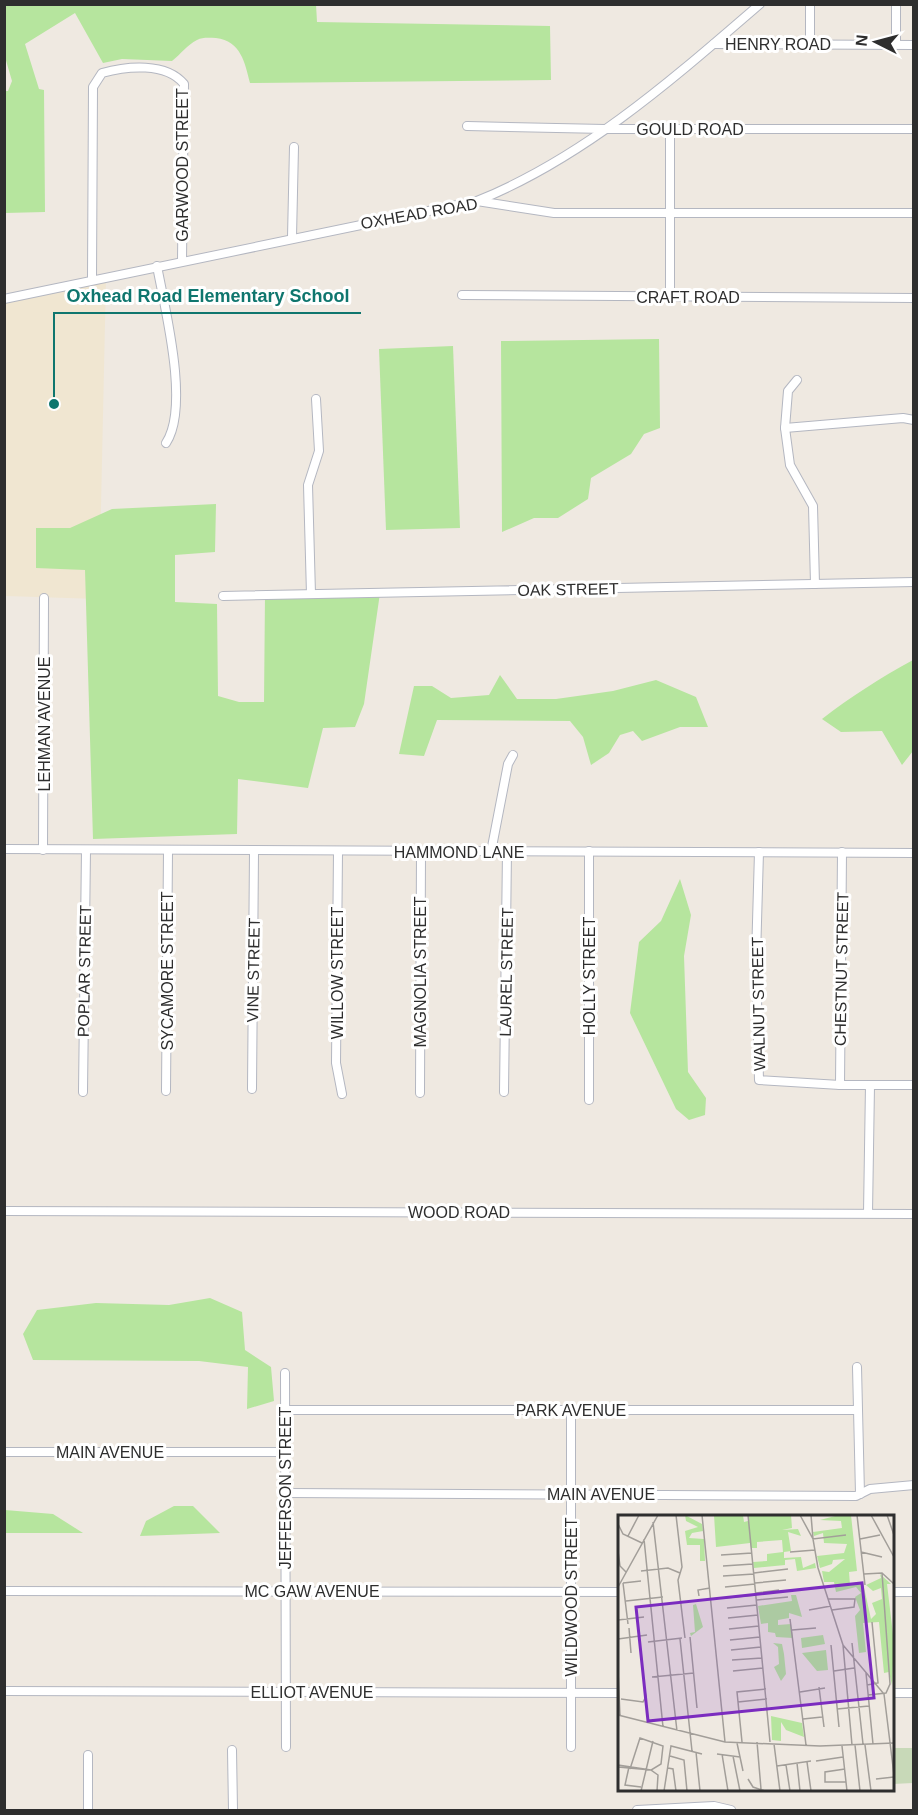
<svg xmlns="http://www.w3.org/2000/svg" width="918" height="1815" font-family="Arial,sans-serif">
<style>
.education{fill:#f0e6d1}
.green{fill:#b6e59e}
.cemetery{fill:#c8d9b8}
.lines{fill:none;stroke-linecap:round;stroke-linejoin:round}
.minor-casing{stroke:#b4b7c1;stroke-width:10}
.minor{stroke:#fff;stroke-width:8}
.labels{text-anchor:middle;stroke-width:6;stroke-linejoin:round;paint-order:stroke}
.street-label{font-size:16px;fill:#2e2e2e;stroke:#fff}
.inset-road{fill:none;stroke:#a29e99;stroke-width:1.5}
.view{fill:#7b2cbf;fill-opacity:0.15;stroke:#7b2cbf;stroke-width:3}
.inset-edge{fill:none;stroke:#2e2e2e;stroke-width:3}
.leader{fill:none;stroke:#0f766e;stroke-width:2}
.callout-dot{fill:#0f766e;stroke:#fff;stroke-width:2}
.callout-label{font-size:18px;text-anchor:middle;font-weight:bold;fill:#0f766e;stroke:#fff;stroke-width:6;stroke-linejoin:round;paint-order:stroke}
</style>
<rect width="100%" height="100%" fill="#efe9e1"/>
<path class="education" d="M 106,277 L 99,599 L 5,596 L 5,299 Z"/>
<g class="green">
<path d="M 316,4 L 317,22 L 550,26 L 551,80 L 250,83 C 245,63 241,41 216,38 C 209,38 203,37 197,40 C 187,45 181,54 172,61 L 122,59 L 103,63 L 75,13 L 25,44 L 39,89 L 44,90 L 45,212 L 5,213 L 5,91 L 8,91 L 12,81 L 5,57 L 5,5 Z"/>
<path d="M 659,339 L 660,428 L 644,434 L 631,454 L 591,478 L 588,499 L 558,518 L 534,518 L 502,532 L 501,341 Z"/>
<path d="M 453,346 L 460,528 L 386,530 L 379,349 Z"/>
<path d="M 216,504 L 215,552 L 175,555 L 175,602 L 217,604 L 218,696 L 239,702 L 264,702 L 265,595 L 380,593 L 364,704 L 355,727 L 323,728 L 308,788 L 238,779 L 237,834 L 93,839 L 85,570 L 36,568 L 36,528 L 70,528 L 112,509 Z"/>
<path d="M 913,660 L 913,751 L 902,765 L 882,731 L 841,732 L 822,719 C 852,696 880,678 913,660 Z"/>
<path d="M 500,675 L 517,699 L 556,699 L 613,691 L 656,680 L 696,697 L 708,727 L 680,727 L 642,741 L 633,731 L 620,735 L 609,753 L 591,765 L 583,737 L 570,721 L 437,720 L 424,756 L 399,754 L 414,686 L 432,686 L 451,698 L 489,695 Z"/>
<path d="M 680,879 L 691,915 L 684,956 L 688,1072 L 706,1098 L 705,1115 L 689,1120 L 676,1109 L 630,1013 L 639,942 L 661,921 Z"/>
<path d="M 210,1298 L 242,1312 L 245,1350 L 271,1367 L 274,1401 L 247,1409 L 248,1367 L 199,1361 L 33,1360 L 23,1334 L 37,1310 L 96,1303 L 169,1305 Z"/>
<path d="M 174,1506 L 193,1506 L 220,1533 L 140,1536 L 146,1521 Z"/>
<path d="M 5,1510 L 53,1514 L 83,1533 L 5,1533 Z"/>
</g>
<path class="cemetery" d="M 892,1748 L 913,1748 L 913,1783 L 893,1784 Z"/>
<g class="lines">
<g class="minor-casing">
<g id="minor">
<path d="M 810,4 L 810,44"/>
<path d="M 896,4 L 896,44"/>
<path d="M 714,44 L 914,45"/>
<path d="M 467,126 L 605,129 L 914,129"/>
<path d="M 477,201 C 584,158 673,79 760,4"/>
<path d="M 292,237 L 294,147"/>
<path d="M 157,266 C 165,309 190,407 166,443"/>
<path d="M 92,279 L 93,87 L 102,73 C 127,66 166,62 184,84 L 182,261"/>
<path d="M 462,295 L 914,298"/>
<path d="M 670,297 L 670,129"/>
<path d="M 4,299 L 477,201 L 554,213 L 914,213"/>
<path d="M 797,380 L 788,391 L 785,428 L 790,465 L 813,506 L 815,584"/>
<path d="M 785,428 L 903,418 L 914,420"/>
<path d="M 311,594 L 308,485 L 319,451 L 316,399"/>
<path d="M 223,596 L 914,582"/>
<path d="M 4,849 L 914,853"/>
<path d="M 43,850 L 44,598"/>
<path d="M 589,851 L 589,1100"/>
<path d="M 338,852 L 336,1063 L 342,1094"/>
<path d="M 491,852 L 508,764 L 513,755"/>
<path d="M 759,852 L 756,957 L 759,1080 L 840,1085 L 914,1085"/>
<path d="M 840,1085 L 842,852"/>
<path d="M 252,1089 L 254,852"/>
<path d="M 166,1091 L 168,851"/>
<path d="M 83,1092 L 86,850"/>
<path d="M 504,1092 L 507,851"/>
<path d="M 420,1093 L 421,852"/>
<path d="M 4,1211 L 914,1214"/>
<path d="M 868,1213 L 870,1085"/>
<path d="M 857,1367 L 860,1494"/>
<path d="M 285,1373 L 286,1747"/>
<path d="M 286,1410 L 857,1410"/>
<path d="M 571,1410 L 571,1747"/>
<path d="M 4,1452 L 287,1452"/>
<path d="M 287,1493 L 856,1496 L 870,1489 L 914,1485"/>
<path d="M 4,1591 L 620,1592"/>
<path d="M 892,1592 L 914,1592"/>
<path d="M 4,1691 L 620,1693"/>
<path d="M 892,1693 L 914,1693"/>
<path d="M 232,1750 L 233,1810"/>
<path d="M 88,1755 L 88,1810"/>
<path d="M 637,1810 L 714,1806 L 731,1810"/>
</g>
</g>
<use href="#minor" class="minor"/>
</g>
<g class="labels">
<g class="street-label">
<text x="778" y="50">HENRY ROAD</text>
<text x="690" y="135">GOULD ROAD</text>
<text transform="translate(182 165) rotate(-90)" y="6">GARWOOD STREET</text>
<text transform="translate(419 213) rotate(-10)" y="6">OXHEAD ROAD</text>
<text x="688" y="303">CRAFT ROAD</text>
<text transform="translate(568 589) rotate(-1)" y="6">OAK STREET</text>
<text transform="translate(44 724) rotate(-90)" y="6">LEHMAN AVENUE</text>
<text x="459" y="858">HAMMOND LANE</text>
<text transform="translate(841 969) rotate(-89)" y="6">CHESTNUT STREET</text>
<text transform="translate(253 970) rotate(-89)" y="6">VINE STREET</text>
<text transform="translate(84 971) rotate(-89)" y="6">POPLAR STREET</text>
<text transform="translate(167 971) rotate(-90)" y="6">SYCAMORE STREET</text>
<text transform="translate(420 972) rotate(-90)" y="6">MAGNOLIA STREET</text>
<text transform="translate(506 972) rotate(-89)" y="6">LAUREL STREET</text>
<text transform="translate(337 973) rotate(-90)" y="6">WILLOW STREET</text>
<text transform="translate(589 976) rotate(-90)" y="6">HOLLY STREET</text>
<text transform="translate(758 1004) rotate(-91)" y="6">WALNUT STREET</text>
<text x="459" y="1218">WOOD ROAD</text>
<text x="571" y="1416">PARK AVENUE</text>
<text x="110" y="1458">MAIN AVENUE</text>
<text transform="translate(285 1488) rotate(-90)" y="6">JEFFERSON STREET</text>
<text x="601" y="1500">MAIN AVENUE</text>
<text x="312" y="1597">MC GAW AVENUE</text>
<text transform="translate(571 1597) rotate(-90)" y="6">WILDWOOD STREET</text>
<text x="312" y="1698">ELLIOT AVENUE</text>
</g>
</g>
<g transform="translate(618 1515)">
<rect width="276" height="276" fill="#efe9e1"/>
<path d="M 67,0 L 84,9 L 85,16 L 74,18 L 71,23 L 86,24 L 87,46 L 82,46 L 82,30 L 69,30 L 67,16 L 80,12 L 68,6 ZM 96,0 L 125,0 L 126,7 L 130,6 L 130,0 L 173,0 L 174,13 L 164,15 L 180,14 L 183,21 L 170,17 L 173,36 L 166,37 L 166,43 L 183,42 L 185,53 L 197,48 L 198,53 L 179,56 L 177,44 L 167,45 L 167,50 L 136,53 L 135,47 L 149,46 L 149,39 L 165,37 L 164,25 L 139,27 L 139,33 L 133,33 L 132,28 L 98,32 ZM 221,0 L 233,0 L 239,56 L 231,57 L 232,70 L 245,68 L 253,104 L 258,99 L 254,88 L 264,84 L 263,73 L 255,76 L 248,70 L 263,63 L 262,59 L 273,69 L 269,69 L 276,128 L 274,170 L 271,157 L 266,158 L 261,107 L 245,108 L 248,137 L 241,138 L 237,101 L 242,95 L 237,82 L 243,78 L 238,72 L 218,77 L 216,67 L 206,67 L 204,56 L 211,57 L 227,44 L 215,45 L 214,49 L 202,53 L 199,41 L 226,38 L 229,29 L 206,28 L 205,18 L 196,21 L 195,17 L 224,13 L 223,6 L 202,5 ZM 173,80 L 178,80 L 184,102 L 171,98 L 171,103 L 160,105 L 160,110 L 173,109 L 175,123 L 158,122 L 157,118 L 150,117 L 150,108 L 143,109 L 140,91 L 174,86 ZM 78,89 L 85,112 L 73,121 L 72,118 L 77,117 L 75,90 ZM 205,120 L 207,129 L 184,133 L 183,123 ZM 155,128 L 164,129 L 166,139 L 168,159 L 163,166 L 156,152 L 161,149 L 160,132 ZM 208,135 L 210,155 L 199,156 L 184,138 ZM 153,201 L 184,208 L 186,222 L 168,215 L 163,207 L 163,226 L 154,225 Z" fill="#b6e59e"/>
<path class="inset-road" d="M 58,0 L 64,52 L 60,65 L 67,123M 84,0 L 107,227M 130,0 L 152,227M 182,0 L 195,24 L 200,53 L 225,130 L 234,230M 193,0 L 195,24 L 228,20M 239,0 L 247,70M 253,0 L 276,42M 269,0 L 276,20M 35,7 L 59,216M 0,9 L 5,19 L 24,28M 10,21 L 21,0M 26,24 L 45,212M 242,24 L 262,20M 0,36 L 2,51 L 8,57M 172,37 L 197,35M 243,37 L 264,42M 103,40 L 134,38M 105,51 L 135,49M 23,56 L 50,53 L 62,58M 136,58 L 170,54M 246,59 L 264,58 L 276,69M 105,61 L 136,59M 5,68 L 10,109M 5,68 L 23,66M 137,68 L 168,65M 0,72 L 40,0M 107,72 L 137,69M 138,78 L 161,75M 81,81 L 80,75 L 92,73M 107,83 L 138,80M 210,84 L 237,84 L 236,92 L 214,95M 139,85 L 170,82M 8,86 L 45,82M 109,93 L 139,90M 191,95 L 213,91M 110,103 L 140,100M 172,104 L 188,230M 0,105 L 26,102M 11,113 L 13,138M 111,114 L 141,111M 174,115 L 198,113M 72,122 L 79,193M 0,124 L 29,120M 62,124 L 74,236M 112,125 L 142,122M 30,127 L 64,123M 234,128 L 245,229M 213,130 L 221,212M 225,130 L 266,179 L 276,260M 113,135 L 143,132M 114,145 L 144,143M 0,155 L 2,201M 115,156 L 145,153M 216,156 L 236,153M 248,158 L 255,229M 34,162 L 76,158M 249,170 L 260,168 L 254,107M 201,172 L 206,212M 182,177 L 207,173M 250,180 L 268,178 L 272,169 L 264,58M 3,184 L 25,187 L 28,182 L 26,170M 120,187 L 149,184M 219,194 L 251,191M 0,200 L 107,227 L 202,231 L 276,228M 185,204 L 204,202M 124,227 L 119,177 L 148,174M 139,227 L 143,274M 119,228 L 125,256M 156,229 L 162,276M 237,230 L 242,276M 247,230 L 253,276M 224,231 L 229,276M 78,237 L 82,276M 99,239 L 122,242M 104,239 L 110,276M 52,241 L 66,245 L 69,276M 115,241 L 122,276M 198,246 L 225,242M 189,247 L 193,276M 179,248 L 182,276M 0,250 L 33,255 L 0,252M 168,250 L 172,276M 159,251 L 193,246M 11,252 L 7,270 L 23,272M 50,253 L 55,254 L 58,276M 12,254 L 22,223 L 45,231 L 43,249 L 33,255 L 40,260 L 39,276M 227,254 L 207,257 L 207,267 L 228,267M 130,264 L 135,272 L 147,276M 258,264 L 276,262M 23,276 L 35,226M 46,276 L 53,231 L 84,239"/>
<path class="view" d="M 244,68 L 256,183 L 30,206 L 18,92 Z"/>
<rect width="276" height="276" class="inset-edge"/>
</g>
<path class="leader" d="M54 404L54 313H361"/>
<circle class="callout-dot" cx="54" cy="404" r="6"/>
<g class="callout-label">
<text x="208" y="302">Oxhead Road Elementary School</text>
</g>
<rect width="918" height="1815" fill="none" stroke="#2e2e2e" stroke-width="12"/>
<g transform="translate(876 42) rotate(276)" stroke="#ffffff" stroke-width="4.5" paint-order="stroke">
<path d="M0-4.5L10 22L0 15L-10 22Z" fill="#2e2e2e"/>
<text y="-9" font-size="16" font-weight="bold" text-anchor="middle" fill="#2e2e2e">N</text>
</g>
</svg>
